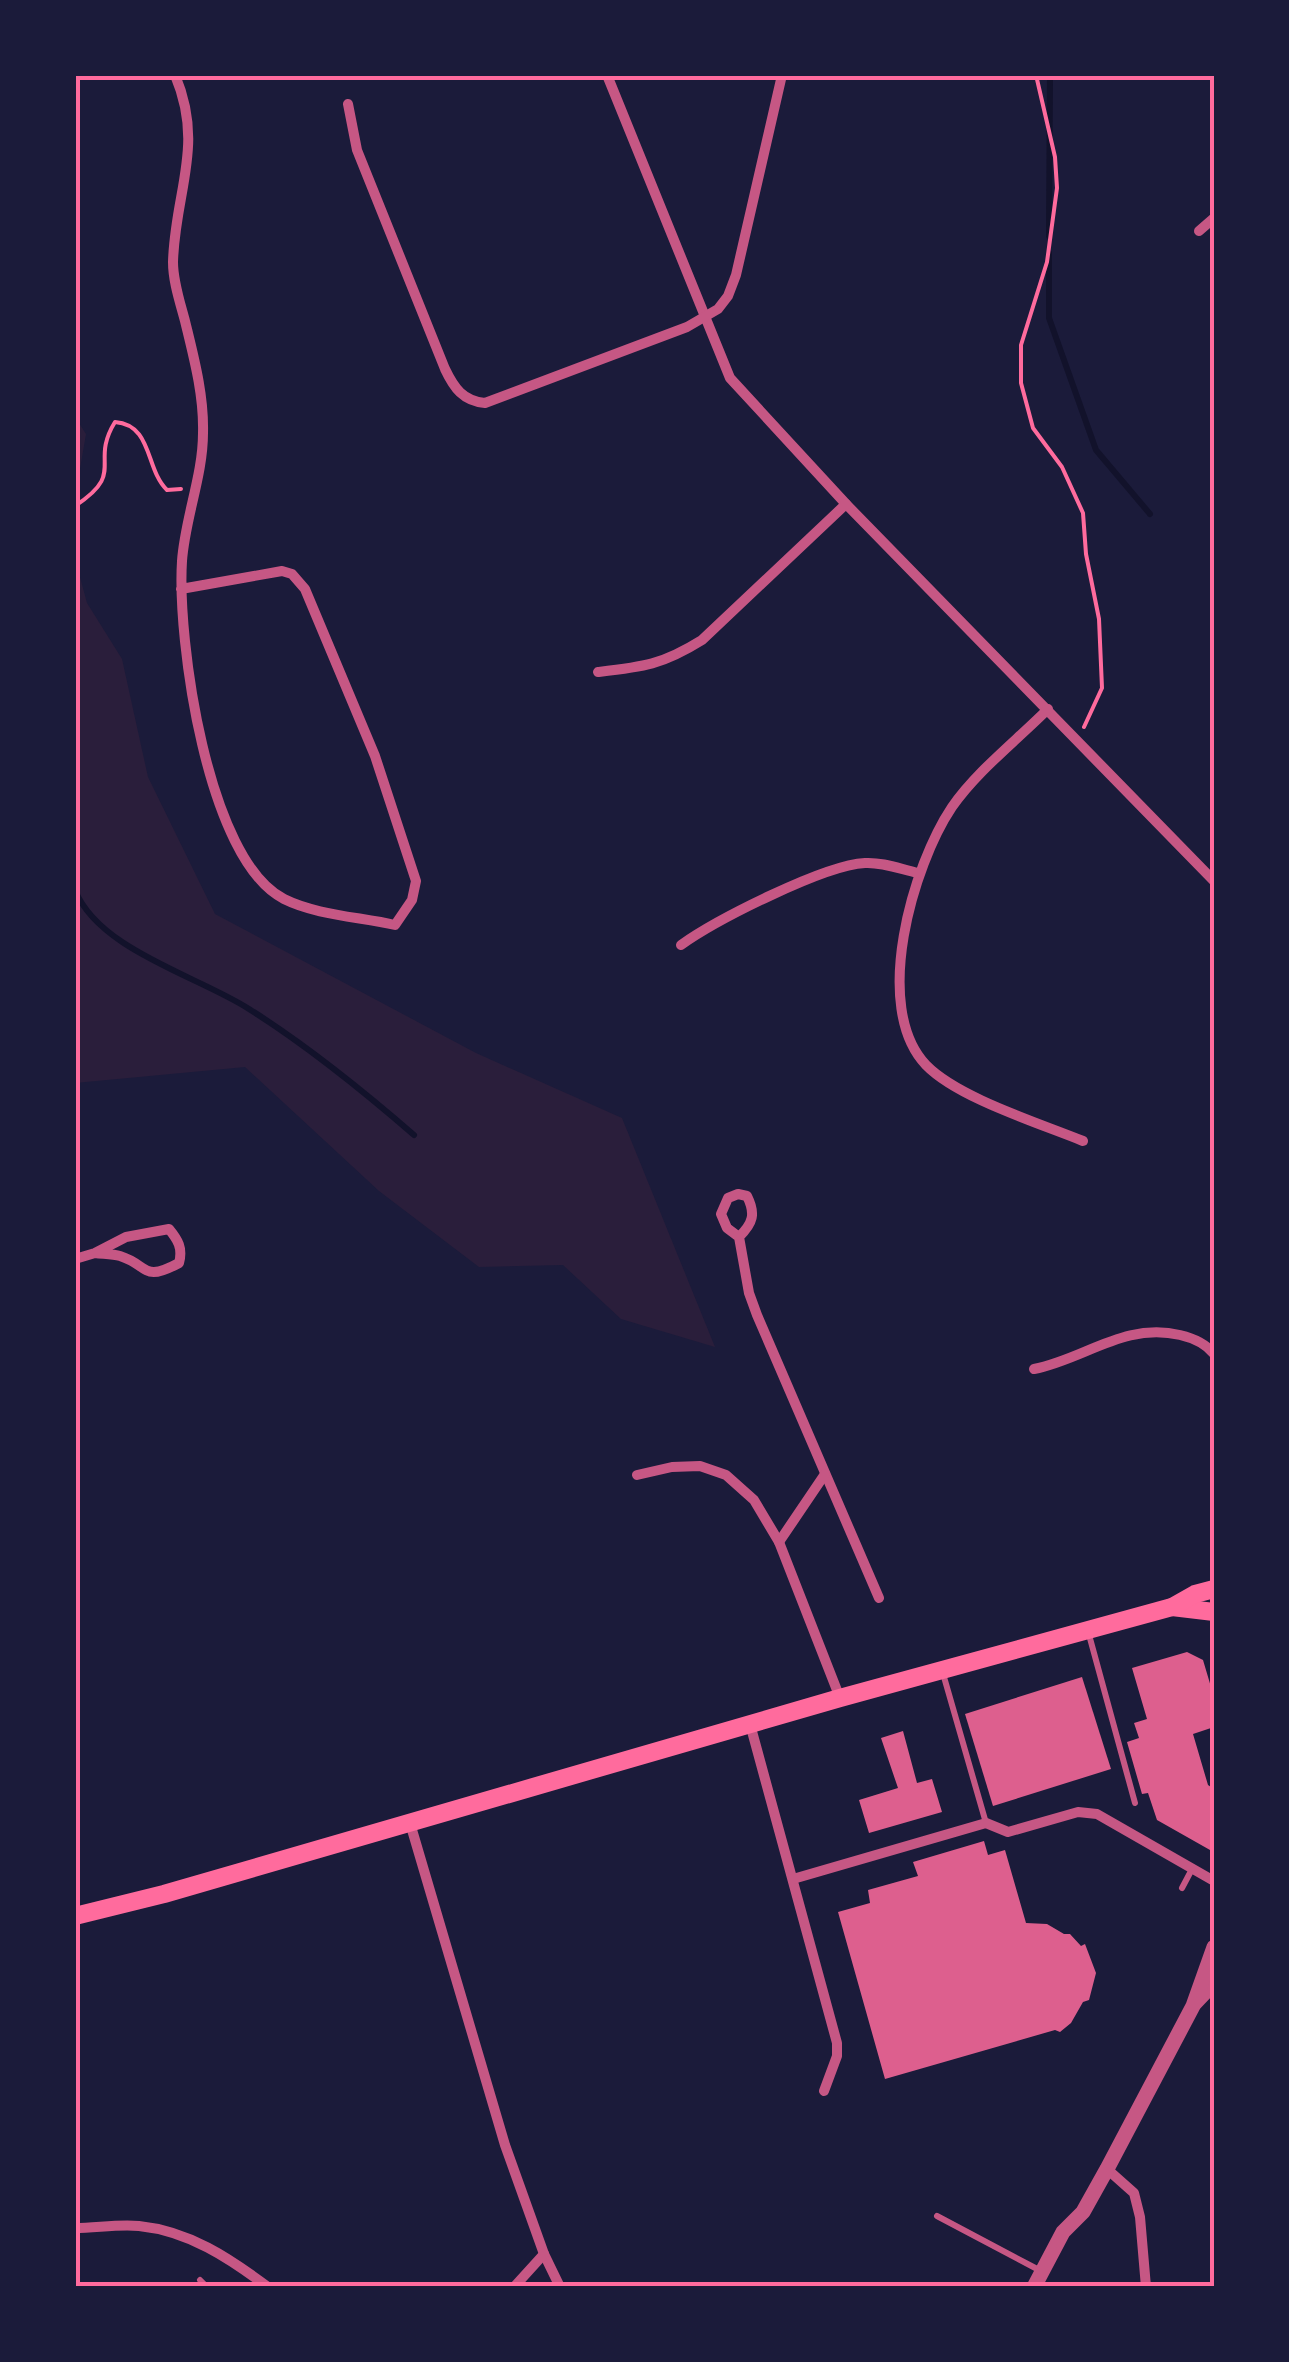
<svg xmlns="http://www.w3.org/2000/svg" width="1289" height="2362" font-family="'Varela Round',sans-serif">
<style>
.green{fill:#2a1e3b}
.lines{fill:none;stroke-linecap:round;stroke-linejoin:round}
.stream{stroke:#12122b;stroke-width:6}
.building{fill:#dd5f8e}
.path{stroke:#ff6b9d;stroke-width:4}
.service{stroke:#c65784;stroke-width:6}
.minor{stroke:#c65784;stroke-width:10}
.tertiary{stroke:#c65784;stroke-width:15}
.secondary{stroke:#ff6b9d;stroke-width:18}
.neatline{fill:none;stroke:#ff6b9d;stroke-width:4}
</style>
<rect width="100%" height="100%" fill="#1b1b3a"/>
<path class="green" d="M 75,417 L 86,434 L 76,492 L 77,566 L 87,603 L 122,659 L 148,777 L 215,914 L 476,1053 L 622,1118 L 715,1347 L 621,1319 L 563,1265 L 479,1267 L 379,1191 L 245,1067 L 75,1083 Z"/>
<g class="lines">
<g class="stream">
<path d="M 1049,236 L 1050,75"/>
<path d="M 1049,253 L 1049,318 L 1096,450 L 1150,514"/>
<path d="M 75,890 C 99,950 198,976 249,1009 C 308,1046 361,1089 414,1135"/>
</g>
</g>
<g class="building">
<path d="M 1187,1652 L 1203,1660 L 1214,1697 L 1214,1727 L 1193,1734 L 1208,1785 L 1214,1789 L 1214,1843 L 1210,1850 L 1157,1820 L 1148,1793 L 1142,1794 L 1127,1742 L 1139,1738 L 1134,1723 L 1147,1719 L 1132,1668 Z"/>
<path d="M 1082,1677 L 1111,1769 L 993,1806 L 965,1714 Z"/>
<path d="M 903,1731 L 917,1783 L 932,1779 L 942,1812 L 869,1833 L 859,1800 L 898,1788 L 881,1738 Z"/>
<path d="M 984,1841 L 988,1855 L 1005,1850 L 1026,1923 L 1047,1924 L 1064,1934 L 1070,1934 L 1081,1946 L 1085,1944 L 1096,1973 L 1089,2000 L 1083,2002 L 1071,2023 L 1060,2032 L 1055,2030 L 885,2079 L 838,1912 L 870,1903 L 868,1890 L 918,1876 L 913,1862 Z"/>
</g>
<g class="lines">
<g class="path">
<path d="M 1036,75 L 1055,157 L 1057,188 L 1047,262 L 1021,345 L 1021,383 L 1033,428 L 1062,467 L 1083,513 L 1086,554 L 1099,619 L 1102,688 L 1084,727"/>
<path d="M 75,506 C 127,472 89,464 115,422 C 153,425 145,469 167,490 L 181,489"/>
</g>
<g class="service">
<path d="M 1088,1631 L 1135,1803"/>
<path d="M 942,1670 L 986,1823"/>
<path d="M 1182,1888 L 1191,1871"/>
<path d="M 937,2216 L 1041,2271"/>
<path d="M 200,2280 L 207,2287"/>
</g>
<g class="minor">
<path d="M 175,75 C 205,146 175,191 173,262 C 173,282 180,302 185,321 C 194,358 204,395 203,433 C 203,476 185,518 182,561 C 177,639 207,860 284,899 C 316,915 360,917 395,925 L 412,900 L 416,881 L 375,756 L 305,589 L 292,574 L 282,571 L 181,589"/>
<path d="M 607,75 L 730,378 L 846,504 L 1214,881"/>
<path d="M 348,104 L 357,150 L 445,369 C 454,388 463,401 485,403 L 687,327 L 718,309 L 728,296 L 736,275 L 782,75"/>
<path d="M 1199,231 L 1214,218"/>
<path d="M 598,672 C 643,667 662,665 702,640 L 846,504"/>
<path d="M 1048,709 C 1016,741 977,771 952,807 C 913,865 871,1007 926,1065 C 958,1098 1039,1123 1083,1141"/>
<path d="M 681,945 C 716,920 824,865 865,863 C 883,862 900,869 918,873"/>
<path d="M 739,1237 C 753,1223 756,1214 747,1196 L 738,1194 L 728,1198 L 721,1214 L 727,1228 L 739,1237 L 749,1293 L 757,1315 L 879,1598"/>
<path d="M 75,1259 L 95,1253 L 126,1237 L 169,1229 C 178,1240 183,1248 179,1263 C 142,1283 149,1265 120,1256 C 113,1254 103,1254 95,1253"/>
<path d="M 1034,1369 C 1085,1359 1124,1322 1180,1335 C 1193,1338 1206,1344 1214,1354"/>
<path d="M 637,1475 L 672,1467 L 700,1466 L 726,1475 L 754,1500 L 779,1542 L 840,1698"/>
<path d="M 779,1542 L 825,1474"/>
<path d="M 750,1724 L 837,2043 L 837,2056 L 824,2091"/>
<path d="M 410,1823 L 505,2145 L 544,2254 L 560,2287"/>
<path d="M 793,1879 L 986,1823 L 1008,1832 L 1078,1812 L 1097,1814 L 1214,1881"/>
<path d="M 1107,2169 L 1134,2193 L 1140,2217 L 1146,2287"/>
<path d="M 75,2228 C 96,2228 118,2224 139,2226 C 189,2231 229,2258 268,2287"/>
<path d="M 514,2287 L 544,2254"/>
</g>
<g class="tertiary">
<path d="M 1195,2003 L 1214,1983"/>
<path d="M 1034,2287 L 1063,2232 L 1083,2212 L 1107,2169 L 1193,2006 L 1214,1947"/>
</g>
<g class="secondary">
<path d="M 1172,1607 L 1214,1612"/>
<path d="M 75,1916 L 164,1894 L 840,1698 L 1172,1607 L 1195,1594 L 1214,1589"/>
</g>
</g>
<rect width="1289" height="2362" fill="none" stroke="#1b1b3a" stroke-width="155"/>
<rect x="78" y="78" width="1134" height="2206" class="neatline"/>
</svg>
